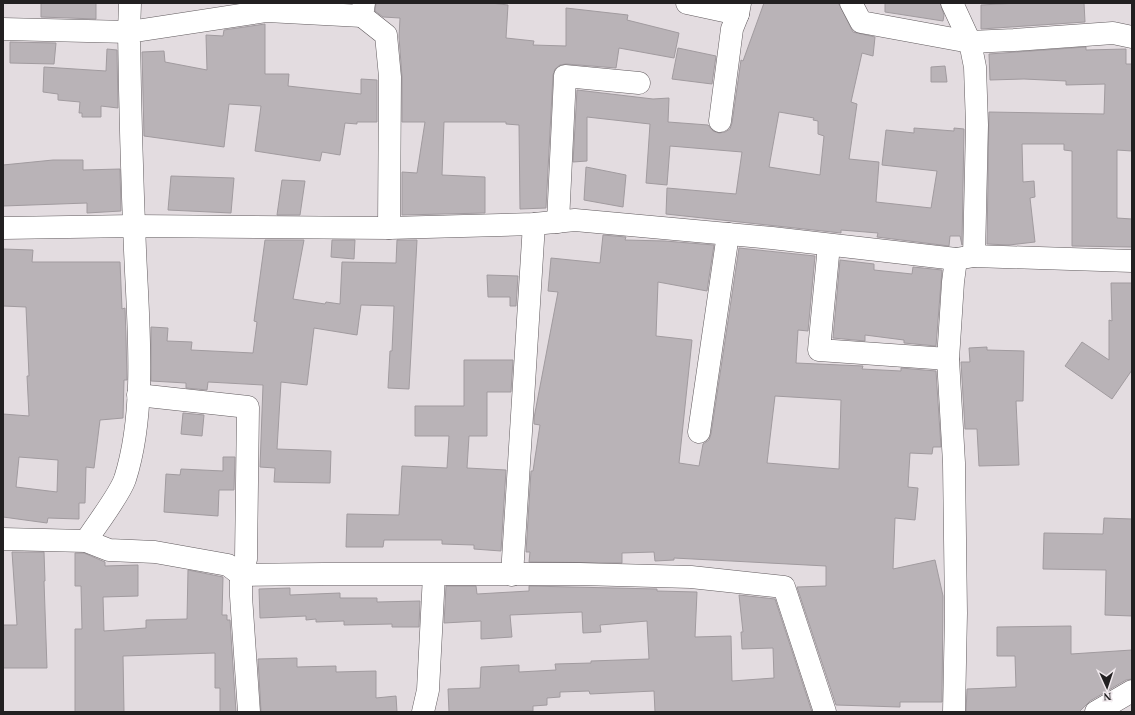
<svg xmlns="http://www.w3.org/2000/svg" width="1135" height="715" font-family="Georgia,serif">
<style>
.building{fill:#b9b3b7;stroke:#a19b9f;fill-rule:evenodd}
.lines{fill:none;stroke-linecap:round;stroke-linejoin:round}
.street-casing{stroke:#615b5e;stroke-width:23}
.street{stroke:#fff;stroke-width:22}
</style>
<rect width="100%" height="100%" fill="#e3dce0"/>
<g class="building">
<path d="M 41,3 L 96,3 L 96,19 L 41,17 Z"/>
<path d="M 376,3 L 491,3 L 508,5 L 506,38 L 534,41 L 533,45 L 566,46 L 566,8 L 628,15 L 627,20 L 679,33 L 674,58 L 619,48 L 616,68 L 566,64 L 560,65 L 555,69 L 553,75 L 546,208 L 520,209 L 519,125 L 506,124 L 506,122 L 444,122 L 442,175 L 485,177 L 485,213 L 402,215 L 402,172 L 417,173 L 425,122 L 402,122 L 402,77 L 399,37 L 400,18 L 383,17 L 375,11 Z"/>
<path d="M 764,3 L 836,3 L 839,4 L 853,32 L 875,37 L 873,56 L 862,53 L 851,102 L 857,104 L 849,159 L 879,162 L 876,202 L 931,208 L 937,171 L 882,165 L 886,130 L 914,133 L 914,128 L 954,131 L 954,128 L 964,129 L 962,245 L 960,236 L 950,236 L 949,246 L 877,237 L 878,233 L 841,230 L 841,233 L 666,214 L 667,188 L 736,194 L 742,152 L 670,146 L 667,185 L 646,183 L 650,124 L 587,117 L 587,161 L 573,162 L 577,90 L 653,99 L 669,98 L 668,122 L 708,125 L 713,131 L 719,133 L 725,132 L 730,129 L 732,123 L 741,60 L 743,61 ZM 779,112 L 814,118 L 813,120 L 818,121 L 818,134 L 824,136 L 820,175 L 769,167 Z"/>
<path d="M 885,3 L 940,3 L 944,15 L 943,21 L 885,12 Z"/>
<path d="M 1018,3 L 1084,3 L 1085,22 L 981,29 L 981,5 Z"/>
<path d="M 265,24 L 265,74 L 289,74 L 288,86 L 361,94 L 361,79 L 377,80 L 377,122 L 357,122 L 357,124 L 345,123 L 340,155 L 322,152 L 320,161 L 255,151 L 261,106 L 229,104 L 224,147 L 144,136 L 142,52 L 164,51 L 165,62 L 207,70 L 206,35 L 223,36 L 224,30 Z"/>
<path d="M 10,42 L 56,43 L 54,64 L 10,63 Z"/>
<path d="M 1086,47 L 1086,50 L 1126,49 L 1126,64 L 1132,64 L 1132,151 L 1117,150 L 1117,218 L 1132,219 L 1132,247 L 1072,246 L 1072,151 L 1064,150 L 1064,144 L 1022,144 L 1023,182 L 1034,181 L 1035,197 L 1030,198 L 1035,242 L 1009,245 L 987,244 L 989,112 L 1104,114 L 1105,84 L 1066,85 L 1066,81 L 1024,79 L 990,80 L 989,54 Z"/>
<path d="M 678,48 L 716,56 L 712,84 L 672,79 Z"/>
<path d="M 107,49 L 117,50 L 118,108 L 101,106 L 101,117 L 82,117 L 82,113 L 79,113 L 80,102 L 58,100 L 58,94 L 43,92 L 44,67 L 106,71 Z"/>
<path d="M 945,66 L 947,82 L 931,82 L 931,67 Z"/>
<path d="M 53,160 L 83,160 L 83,170 L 120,169 L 121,211 L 87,213 L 87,203 L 3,206 L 3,165 Z"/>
<path d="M 586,167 L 626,175 L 623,207 L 584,200 Z"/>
<path d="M 171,176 L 234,178 L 231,213 L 168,210 Z"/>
<path d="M 282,180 L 305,181 L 300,215 L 277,215 Z"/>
<path d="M 603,235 L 626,237 L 625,240 L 665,241 L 714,245 L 707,291 L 658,282 L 656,336 L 692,340 L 679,463 L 699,466 L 703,444 L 709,440 L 711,434 L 739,248 L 815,256 L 808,331 L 798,330 L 796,363 L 863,366 L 862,369 L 901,371 L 901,368 L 936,371 L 941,447 L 933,447 L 932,454 L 910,453 L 908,487 L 918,488 L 915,520 L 895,518 L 893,569 L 935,560 L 943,596 L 942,702 L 900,702 L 900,707 L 836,705 L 797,587 L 826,586 L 826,566 L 674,558 L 674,560 L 655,561 L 654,552 L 622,553 L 622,563 L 529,562 L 530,552 L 526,552 L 531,471 L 533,471 L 540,425 L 534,424 L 534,418 L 558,292 L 548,291 L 551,258 L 600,263 ZM 775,396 L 841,400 L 839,469 L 767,463 Z"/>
<path d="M 265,240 L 304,240 L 293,299 L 325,304 L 326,302 L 340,304 L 342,262 L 396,263 L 397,240 L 417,240 L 409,389 L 388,388 L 390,351 L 392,351 L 394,306 L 361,305 L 357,335 L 314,328 L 307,385 L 281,382 L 277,449 L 331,451 L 330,483 L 274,482 L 275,468 L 260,467 L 263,385 L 208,382 L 207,390 L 186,388 L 186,383 L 151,381 L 151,327 L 168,328 L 167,341 L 192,342 L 191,350 L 253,353 L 257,322 L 254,321 Z"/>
<path d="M 332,240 L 355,240 L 354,259 L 331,257 Z"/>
<path d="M 3,249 L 33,250 L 32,262 L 120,262 L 122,309 L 125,308 L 126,337 L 127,380 L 124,380 L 123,418 L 100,420 L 94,468 L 86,467 L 85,503 L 79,503 L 79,519 L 48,518 L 47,523 L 3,517 L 3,414 L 29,416 L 27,376 L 29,376 L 26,307 L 3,306 ZM 19,457 L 58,460 L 57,492 L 16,487 Z"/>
<path d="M 840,260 L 874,264 L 874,270 L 912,274 L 913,267 L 942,270 L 936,346 L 904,343 L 904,340 L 865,335 L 865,341 L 833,338 Z"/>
<path d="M 487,275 L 518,276 L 516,306 L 510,306 L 510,297 L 488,297 Z"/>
<path d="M 1111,283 L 1132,283 L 1132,370 L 1112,399 L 1065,366 L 1082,342 L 1109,360 L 1109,320 L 1112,321 Z"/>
<path d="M 987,347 L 987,350 L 1024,351 L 1023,401 L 1016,401 L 1019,465 L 979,466 L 977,429 L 965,429 L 961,362 L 970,362 L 969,348 Z"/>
<path d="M 464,360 L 513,360 L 511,392 L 487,392 L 487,436 L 469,436 L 467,468 L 506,470 L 501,551 L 474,549 L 474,545 L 442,544 L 442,540 L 384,540 L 383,547 L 346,547 L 347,514 L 399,515 L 402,466 L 447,468 L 449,436 L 415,436 L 415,406 L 464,406 Z"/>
<path d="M 183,413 L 204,415 L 202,436 L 181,434 Z"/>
<path d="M 223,457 L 235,457 L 234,490 L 219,490 L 218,516 L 164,512 L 166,474 L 180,475 L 181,469 L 223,471 Z"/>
<path d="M 1104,518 L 1132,519 L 1132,616 L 1105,615 L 1106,570 L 1043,569 L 1044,533 L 1103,534 Z"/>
<path d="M 12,552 L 44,552 L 45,581 L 44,581 L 47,668 L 3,668 L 3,625 L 17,625 Z"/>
<path d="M 75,553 L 84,553 L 105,562 L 105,566 L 138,565 L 138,596 L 103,597 L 104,631 L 146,628 L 146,620 L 187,619 L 188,570 L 223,577 L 222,615 L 227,615 L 227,620 L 230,620 L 236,712 L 220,712 L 220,688 L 215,688 L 215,653 L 123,656 L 124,712 L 75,712 L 75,629 L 82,629 L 81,586 L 75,586 Z"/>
<path d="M 446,586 L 476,586 L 477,594 L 529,591 L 529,586 L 657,589 L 657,591 L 697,592 L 695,637 L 731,636 L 732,681 L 774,678 L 773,648 L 742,649 L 741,632 L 743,632 L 739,595 L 775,599 L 812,712 L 655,712 L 654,691 L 590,694 L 589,691 L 560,692 L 560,697 L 547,698 L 547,705 L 533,706 L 533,711 L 449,712 L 448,689 L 480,688 L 481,667 L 519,665 L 519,672 L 556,670 L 555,664 L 591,663 L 591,661 L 649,659 L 647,621 L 600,625 L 601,632 L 583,633 L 582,612 L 510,615 L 512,637 L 481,639 L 481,621 L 444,623 Z"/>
<path d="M 290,588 L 290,595 L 340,593 L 340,598 L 377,598 L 377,602 L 420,601 L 419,627 L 392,627 L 392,624 L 344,625 L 344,621 L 316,622 L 316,619 L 306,620 L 306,616 L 260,618 L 259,589 Z"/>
<path d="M 1071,626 L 1071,654 L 1132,650 L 1132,679 L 1126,680 L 1090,701 L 1079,712 L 966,712 L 967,689 L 1016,687 L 1015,656 L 997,656 L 997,627 Z"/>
<path d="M 297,658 L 297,667 L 336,666 L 336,672 L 376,671 L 376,698 L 396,696 L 397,712 L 261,712 L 258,659 Z"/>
</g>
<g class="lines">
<g class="street-casing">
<g id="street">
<path d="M 364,3 L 362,16 L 386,35 L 390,77 L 389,228"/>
<path d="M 687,3 L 738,14 L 740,3"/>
<path d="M 851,3 L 861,22 L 970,42 L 1014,40 L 1113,33 L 1132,37"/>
<path d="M 952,3 L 970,42 L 975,67 L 977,125 L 974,256"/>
<path d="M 3,29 L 129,32 L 130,3"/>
<path d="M 720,121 L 732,29 L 738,14"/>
<path d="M 558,222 L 565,76 L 639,83"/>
<path d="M 3,228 L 134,226 L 389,228 L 534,224 L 575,220 L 772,238 L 956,259 L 974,256 L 1132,261"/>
<path d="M 829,245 L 819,350 L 948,359"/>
<path d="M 138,395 L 248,407 L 246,559 L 241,575 L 241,596 L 249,712"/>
<path d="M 699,432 L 728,234"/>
<path d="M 3,539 L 86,541 L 109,550 L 155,552 L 228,565 L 241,575 L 324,574 L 580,574 L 691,577 L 784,587 L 825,712"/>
<path d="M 86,541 C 96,525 119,496 125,479 C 147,410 138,323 135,250 C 132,177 130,105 129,32 L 267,11 L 362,16"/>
<path d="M 512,575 L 534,224"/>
<path d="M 423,712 L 428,690 L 434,575"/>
<path d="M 954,712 L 956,613 L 954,463 L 948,359 L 953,282 L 956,259"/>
<path d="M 1096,712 L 1132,691"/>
</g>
</g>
<use href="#street" class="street"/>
</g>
<rect width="1135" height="715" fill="none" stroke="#222021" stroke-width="8"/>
<g transform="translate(1107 687) rotate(177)" stroke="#f0e9ed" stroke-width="3" paint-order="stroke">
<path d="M0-3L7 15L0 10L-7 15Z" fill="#222021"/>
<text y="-6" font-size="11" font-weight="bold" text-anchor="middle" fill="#222021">N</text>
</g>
</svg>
